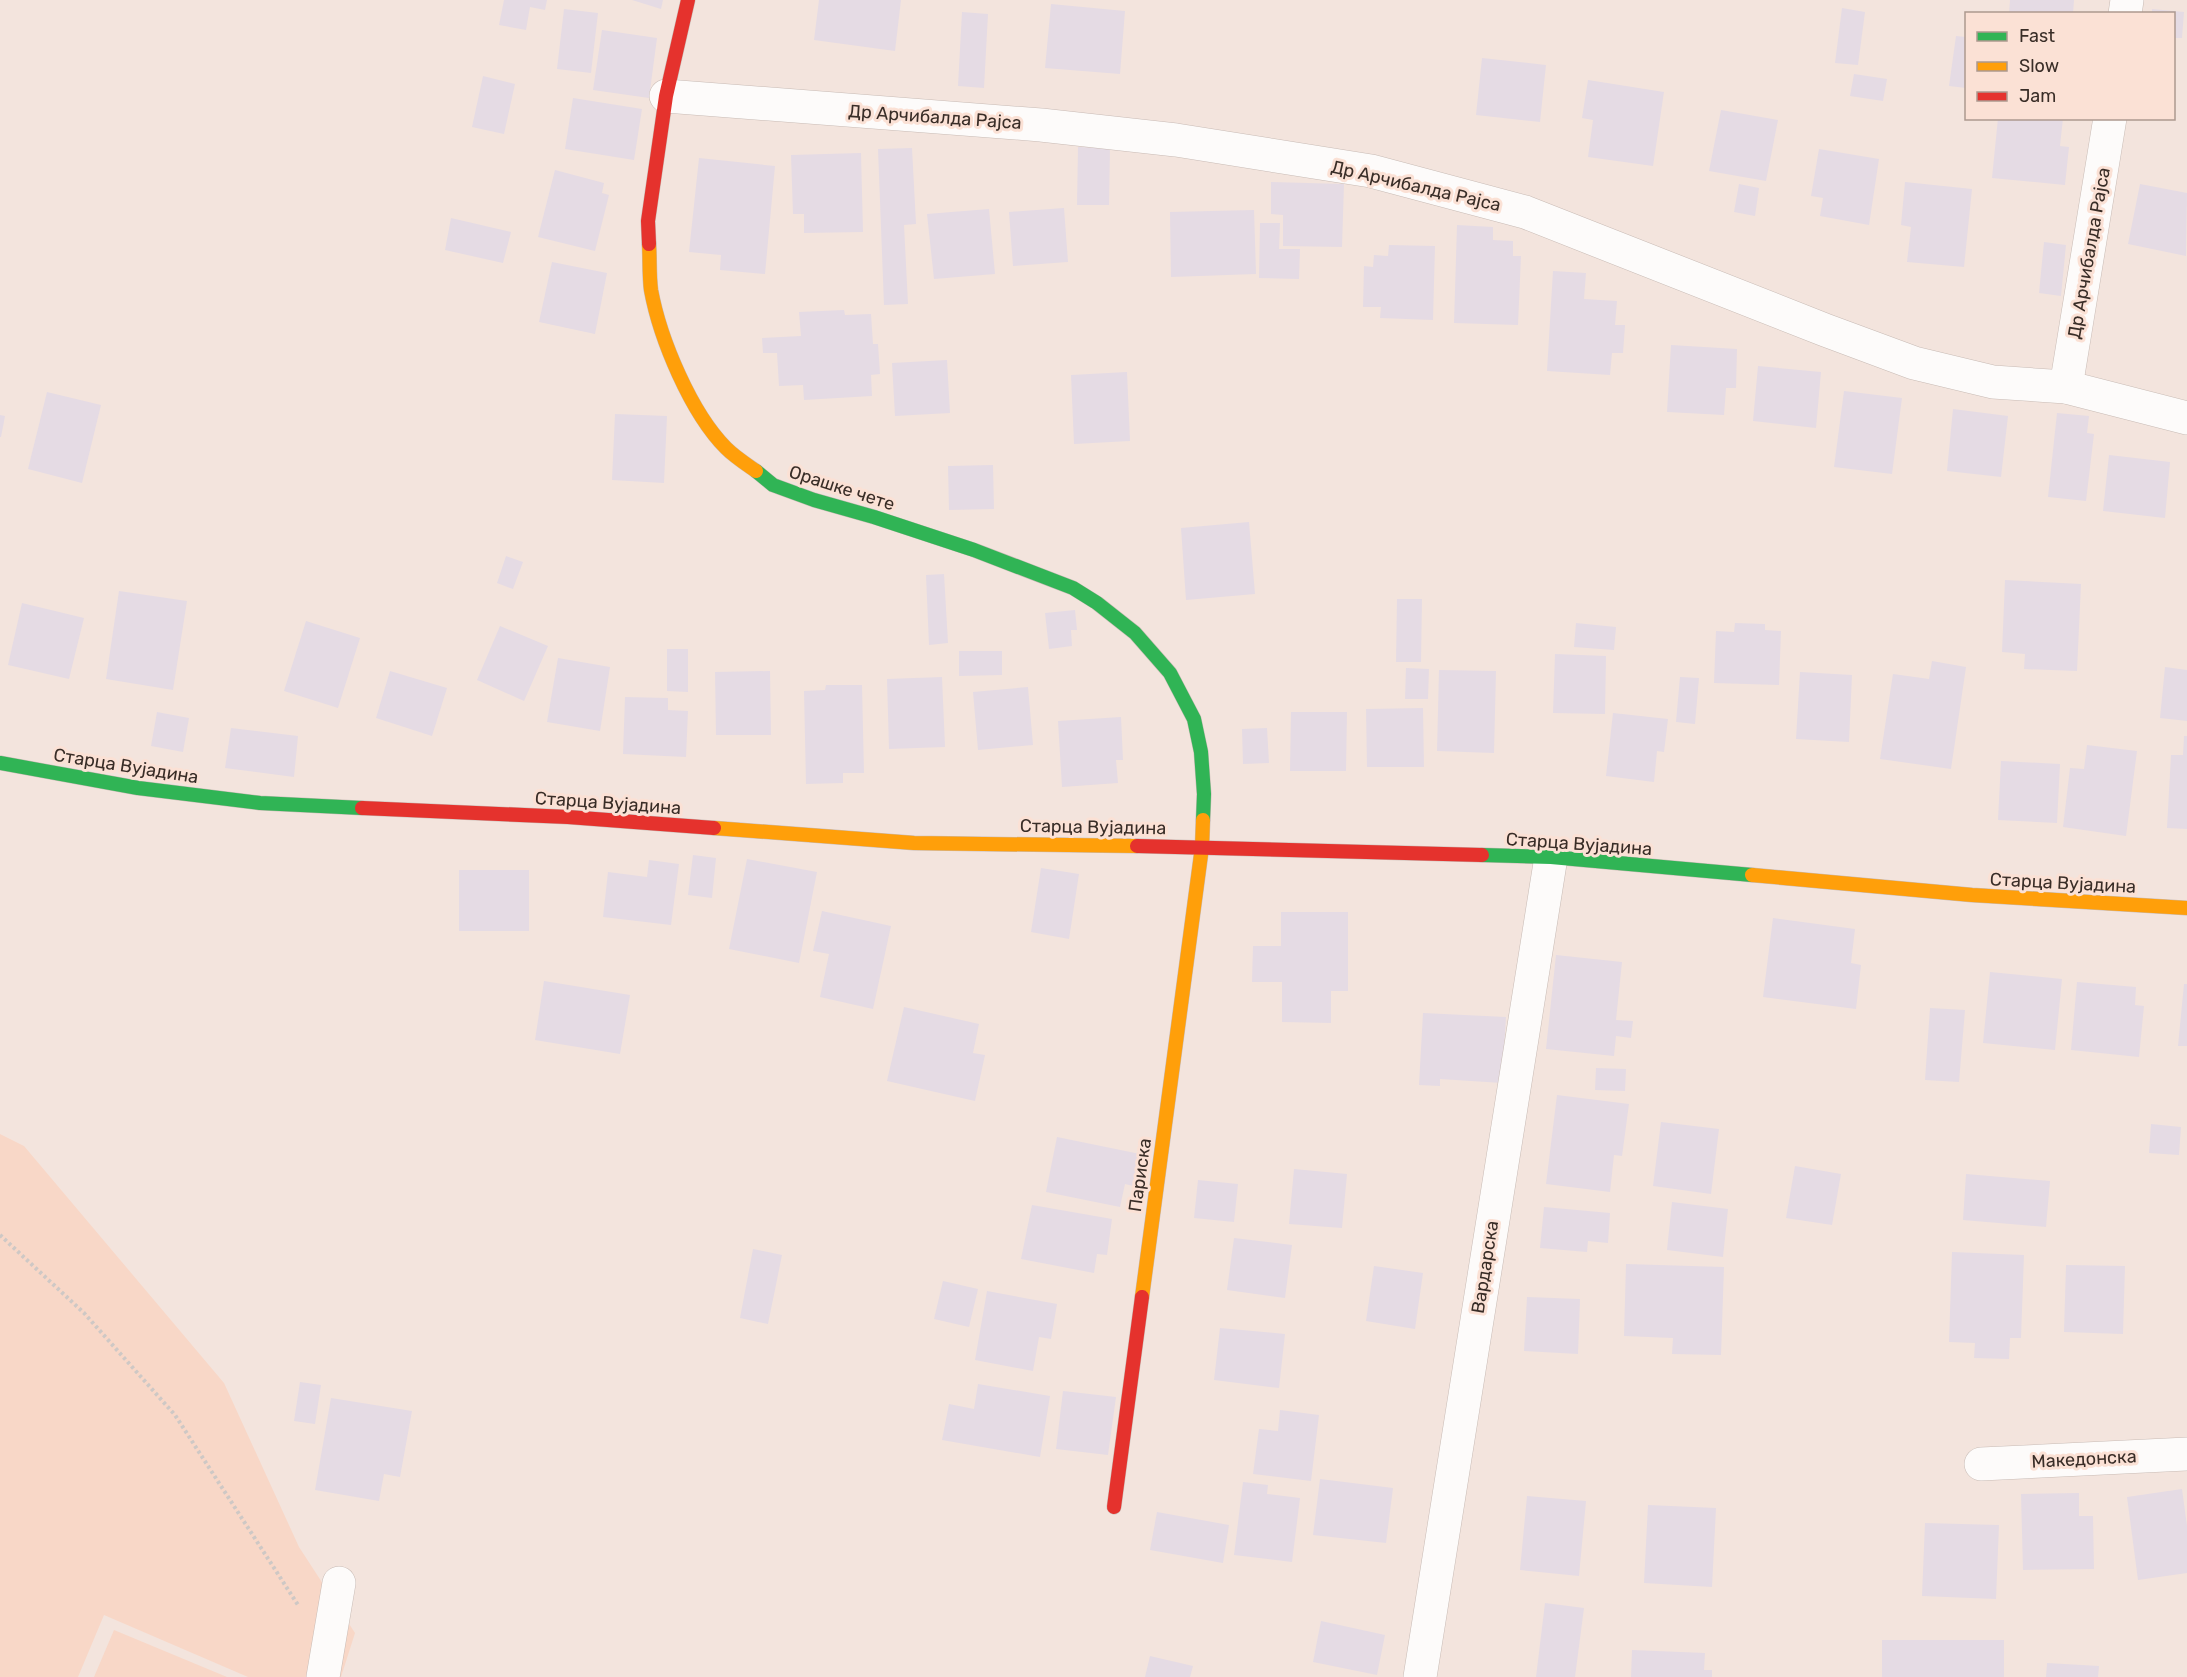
<svg xmlns="http://www.w3.org/2000/svg" width="2187" height="1677" font-family="Rubik,sans-serif">
<style>
.green{fill:#f8d7c7}
.building{fill:#e5dbe4}
.lines{fill:none;stroke-linecap:round;stroke-linejoin:round}
.street-casing{stroke:#c8bbb5;stroke-width:34}
.fast-casing{stroke:#c8bbb5;stroke-width:15}
.slow-casing{stroke:#c8bbb5;stroke-width:15}
.jam-casing{stroke:#c8bbb5;stroke-width:15}
.path{stroke:#cec8c5;stroke-width:4;stroke-dasharray:3 3;stroke-linecap:butt}
.street{stroke:#fdfbfa;stroke-width:33}
.fast{stroke:#30b455;stroke-width:14}
.slow{stroke:#ff9f0a;stroke-width:14}
.jam{stroke:#e5322d;stroke-width:14}
.labels{text-anchor:middle;stroke-width:6;stroke-linejoin:round;paint-order:stroke}
.street-label{font-size:18px;fill:#392d27;stroke:#fbe1d5}
</style>
<rect width="100%" height="100%" fill="#f3e4dd"/>
<g class="green">
<path d="M 0,1134 L 24,1146 L 224,1383 L 299,1547 L 355,1633 L 341,1677 L 248,1677 L 104,1615 L 78,1677 L 0,1677 Z"/>
<path d="M 114,1630 L 227,1677 L 94,1677 Z"/>
</g>
<g class="building">
<path d="M 504,0 L 547,0 L 545,10 L 530,7 L 526,30 L 499,25 Z"/>
<path d="M 632,0 L 663,0 L 661,9 Z"/>
<path d="M 819,0 L 901,0 L 895,51 L 814,40 Z"/>
<path d="M 2010,0 L 2074,0 L 2073,14 L 2009,14 Z"/>
<path d="M 1051,4 L 1125,11 L 1120,74 L 1045,68 Z"/>
<path d="M 1842,8 L 1865,12 L 1858,65 L 1835,63 Z"/>
<path d="M 564,9 L 598,13 L 591,73 L 557,69 Z"/>
<path d="M 2152,9 L 2184,12 L 2182,38 L 2174,38 L 2174,14 L 2152,14 Z"/>
<path d="M 962,12 L 988,14 L 984,88 L 958,86 Z"/>
<path d="M 602,30 L 657,38 L 649,98 L 593,90 Z"/>
<path d="M 1956,36 L 1966,37 L 1966,88 L 1949,86 Z"/>
<path d="M 1482,58 L 1546,65 L 1540,122 L 1476,115 Z"/>
<path d="M 1854,74 L 1887,79 L 1883,101 L 1850,96 Z"/>
<path d="M 483,76 L 515,84 L 504,134 L 472,127 Z"/>
<path d="M 1588,80 L 1664,92 L 1653,166 L 1588,157 L 1593,120 L 1582,118 Z"/>
<path d="M 573,98 L 642,109 L 634,160 L 565,149 Z"/>
<path d="M 1721,110 L 1778,120 L 1766,181 L 1709,171 Z"/>
<path d="M 1998,118 L 2063,118 L 2060,146 L 2069,147 L 2065,185 L 1992,178 Z"/>
<path d="M 1078,147 L 1110,148 L 1109,205 L 1077,205 Z"/>
<path d="M 912,148 L 916,224 L 904,225 L 908,304 L 884,305 L 878,149 Z"/>
<path d="M 1819,149 L 1879,159 L 1869,225 L 1820,216 L 1823,198 L 1811,196 Z"/>
<path d="M 861,153 L 863,232 L 804,233 L 804,214 L 793,214 L 791,155 Z"/>
<path d="M 699,158 L 775,166 L 765,274 L 720,270 L 721,255 L 689,252 Z"/>
<path d="M 555,170 L 604,183 L 602,193 L 609,195 L 595,251 L 538,237 Z"/>
<path d="M 1271,182 L 1344,184 L 1342,247 L 1283,246 L 1283,215 L 1271,214 Z"/>
<path d="M 1905,182 L 1972,189 L 1964,267 L 1907,262 L 1911,227 L 1901,225 Z"/>
<path d="M 1739,184 L 1759,188 L 1755,216 L 1734,212 Z"/>
<path d="M 2140,184 L 2187,193 L 2186,256 L 2128,244 Z"/>
<path d="M 1064,208 L 1068,262 L 1013,266 L 1009,212 Z"/>
<path d="M 989,209 L 995,274 L 934,279 L 927,214 Z"/>
<path d="M 1254,210 L 1256,274 L 1171,277 L 1170,212 Z"/>
<path d="M 451,218 L 511,232 L 503,263 L 445,250 Z"/>
<path d="M 1260,223 L 1280,223 L 1279,249 L 1300,249 L 1299,279 L 1259,278 Z"/>
<path d="M 1457,225 L 1493,227 L 1493,240 L 1513,241 L 1513,256 L 1521,256 L 1518,325 L 1454,323 Z"/>
<path d="M 2044,242 L 2066,245 L 2061,296 L 2039,293 Z"/>
<path d="M 1389,245 L 1435,246 L 1433,320 L 1380,318 L 1381,307 L 1363,307 L 1364,266 L 1373,267 L 1374,255 L 1388,256 Z"/>
<path d="M 552,262 L 607,273 L 595,334 L 539,322 Z"/>
<path d="M 1553,271 L 1586,273 L 1584,299 L 1617,301 L 1615,325 L 1625,325 L 1623,353 L 1612,353 L 1610,375 L 1547,371 Z"/>
<path d="M 844,310 L 845,315 L 871,314 L 873,344 L 878,344 L 880,374 L 871,375 L 872,396 L 804,400 L 803,385 L 779,386 L 777,353 L 763,353 L 762,338 L 801,336 L 799,312 Z"/>
<path d="M 1671,345 L 1737,349 L 1736,388 L 1726,388 L 1724,415 L 1667,412 Z"/>
<path d="M 947,360 L 950,413 L 895,416 L 892,363 Z"/>
<path d="M 1758,366 L 1821,372 L 1816,428 L 1753,421 Z"/>
<path d="M 1127,372 L 1130,441 L 1074,444 L 1071,375 Z"/>
<path d="M 1844,391 L 1902,398 L 1892,474 L 1834,467 Z"/>
<path d="M 47,392 L 101,405 L 82,483 L 28,469 Z"/>
<path d="M 1953,409 L 2008,416 L 2001,477 L 1947,471 Z"/>
<path d="M 2057,413 L 2089,416 L 2087,433 L 2094,434 L 2086,501 L 2048,497 Z"/>
<path d="M 615,414 L 667,416 L 664,483 L 612,480 Z"/>
<path d="M 0,415 L 5,416 L 1,437 L 0,437 Z"/>
<path d="M 2109,455 L 2170,462 L 2165,518 L 2103,511 Z"/>
<path d="M 993,465 L 994,509 L 949,510 L 948,466 Z"/>
<path d="M 1249,522 L 1255,594 L 1186,600 L 1181,528 Z"/>
<path d="M 506,556 L 523,562 L 513,589 L 497,583 Z"/>
<path d="M 944,574 L 948,643 L 929,645 L 926,575 Z"/>
<path d="M 2005,580 L 2081,584 L 2077,671 L 2024,669 L 2025,654 L 2002,652 Z"/>
<path d="M 119,591 L 187,601 L 173,690 L 106,679 Z"/>
<path d="M 1397,599 L 1422,599 L 1421,662 L 1396,662 Z"/>
<path d="M 22,603 L 84,618 L 69,679 L 8,665 Z"/>
<path d="M 1075,610 L 1077,630 L 1071,630 L 1072,646 L 1049,649 L 1045,613 Z"/>
<path d="M 306,621 L 360,638 L 338,708 L 284,691 Z"/>
<path d="M 1576,623 L 1616,627 L 1614,650 L 1574,647 Z"/>
<path d="M 1735,623 L 1765,624 L 1765,630 L 1781,631 L 1779,685 L 1714,683 L 1716,631 L 1734,632 Z"/>
<path d="M 500,626 L 548,646 L 524,701 L 477,680 Z"/>
<path d="M 667,649 L 688,649 L 688,692 L 667,691 Z"/>
<path d="M 959,651 L 1002,651 L 1002,675 L 959,676 Z"/>
<path d="M 1555,654 L 1606,656 L 1605,714 L 1553,713 Z"/>
<path d="M 558,658 L 610,667 L 600,731 L 547,722 Z"/>
<path d="M 1932,661 L 1966,667 L 1951,769 L 1880,759 L 1893,674 L 1929,679 Z"/>
<path d="M 2165,667 L 2187,670 L 2187,721 L 2160,718 Z"/>
<path d="M 1406,668 L 1429,669 L 1428,699 L 1405,699 Z"/>
<path d="M 1439,670 L 1496,671 L 1494,753 L 1437,751 Z"/>
<path d="M 390,671 L 447,688 L 432,736 L 376,718 Z"/>
<path d="M 770,671 L 771,735 L 716,735 L 715,672 Z"/>
<path d="M 1800,672 L 1852,675 L 1849,742 L 1796,739 Z"/>
<path d="M 942,677 L 945,747 L 889,749 L 887,679 Z"/>
<path d="M 1680,677 L 1699,678 L 1695,724 L 1676,722 Z"/>
<path d="M 826,685 L 862,685 L 864,773 L 843,773 L 843,783 L 806,784 L 804,691 L 825,690 Z"/>
<path d="M 1028,687 L 1033,745 L 978,750 L 973,692 Z"/>
<path d="M 625,697 L 668,698 L 668,710 L 688,711 L 686,757 L 623,754 Z"/>
<path d="M 1423,708 L 1424,767 L 1367,767 L 1366,709 Z"/>
<path d="M 157,712 L 189,718 L 183,752 L 151,746 Z"/>
<path d="M 1291,712 L 1347,712 L 1346,771 L 1290,771 Z"/>
<path d="M 1613,713 L 1668,719 L 1664,752 L 1657,751 L 1654,782 L 1606,776 Z"/>
<path d="M 1121,717 L 1123,760 L 1116,760 L 1118,783 L 1062,787 L 1058,721 Z"/>
<path d="M 231,728 L 298,736 L 294,777 L 225,768 Z"/>
<path d="M 1267,728 L 1269,763 L 1243,764 L 1242,729 Z"/>
<path d="M 2184,736 L 2187,736 L 2187,829 L 2167,828 L 2171,755 L 2183,755 Z"/>
<path d="M 2087,745 L 2137,751 L 2126,836 L 2063,827 L 2070,768 L 2084,769 Z"/>
<path d="M 2001,761 L 2060,764 L 2057,823 L 1998,820 Z"/>
<path d="M 693,855 L 716,858 L 712,898 L 688,895 Z"/>
<path d="M 747,859 L 817,872 L 799,963 L 729,949 Z"/>
<path d="M 649,860 L 679,864 L 671,925 L 603,917 L 608,872 L 647,877 Z"/>
<path d="M 1041,868 L 1079,874 L 1069,939 L 1031,932 Z"/>
<rect x="459" y="870" width="70" height="61"/>
<path d="M 822,911 L 891,926 L 873,1009 L 820,997 L 829,954 L 813,951 Z"/>
<path d="M 1281,912 L 1348,912 L 1348,991 L 1331,991 L 1331,1023 L 1282,1022 L 1282,982 L 1252,982 L 1253,946 L 1281,946 Z"/>
<path d="M 1773,918 L 1855,929 L 1851,963 L 1861,965 L 1856,1009 L 1763,997 Z"/>
<path d="M 1556,955 L 1622,962 L 1616,1020 L 1633,1021 L 1631,1038 L 1616,1036 L 1614,1056 L 1546,1049 Z"/>
<path d="M 1990,972 L 2062,979 L 2055,1050 L 1983,1043 Z"/>
<path d="M 544,981 L 630,995 L 620,1054 L 535,1040 Z"/>
<path d="M 2077,982 L 2136,987 L 2135,1005 L 2144,1006 L 2139,1057 L 2071,1050 Z"/>
<path d="M 2184,984 L 2187,984 L 2187,1046 L 2178,1046 Z"/>
<path d="M 904,1007 L 979,1024 L 973,1053 L 985,1055 L 975,1101 L 887,1081 Z"/>
<path d="M 1930,1008 L 1965,1010 L 1959,1082 L 1925,1080 Z"/>
<path d="M 1423,1013 L 1506,1017 L 1502,1083 L 1440,1079 L 1440,1086 L 1419,1085 Z"/>
<path d="M 1596,1068 L 1626,1069 L 1625,1091 L 1595,1090 Z"/>
<path d="M 1557,1095 L 1629,1104 L 1622,1156 L 1614,1155 L 1610,1192 L 1546,1184 Z"/>
<path d="M 1661,1122 L 1719,1129 L 1711,1194 L 1653,1186 Z"/>
<path d="M 2151,1124 L 2181,1127 L 2179,1155 L 2149,1153 Z"/>
<path d="M 1057,1137 L 1140,1154 L 1133,1186 L 1125,1184 L 1120,1207 L 1046,1192 Z"/>
<path d="M 1795,1166 L 1841,1174 L 1832,1225 L 1786,1218 Z"/>
<path d="M 1294,1169 L 1347,1174 L 1342,1228 L 1289,1224 Z"/>
<path d="M 1966,1174 L 2050,1181 L 2046,1227 L 1963,1220 Z"/>
<path d="M 1198,1180 L 1238,1184 L 1234,1222 L 1194,1218 Z"/>
<path d="M 1672,1202 L 1728,1209 L 1723,1257 L 1667,1250 Z"/>
<path d="M 1032,1205 L 1112,1219 L 1107,1255 L 1097,1254 L 1094,1273 L 1021,1259 Z"/>
<path d="M 1544,1207 L 1610,1213 L 1608,1243 L 1588,1241 L 1587,1252 L 1540,1248 Z"/>
<path d="M 1234,1238 L 1292,1245 L 1285,1298 L 1227,1290 Z"/>
<path d="M 753,1249 L 782,1255 L 768,1324 L 740,1318 Z"/>
<path d="M 1952,1252 L 2024,1255 L 2021,1338 L 2010,1338 L 2009,1359 L 1974,1358 L 1975,1343 L 1949,1342 Z"/>
<path d="M 1626,1264 L 1724,1267 L 1721,1355 L 1672,1354 L 1673,1338 L 1624,1336 Z"/>
<path d="M 2066,1265 L 2125,1266 L 2123,1334 L 2064,1332 Z"/>
<path d="M 1374,1266 L 1423,1273 L 1415,1329 L 1366,1321 Z"/>
<path d="M 943,1281 L 978,1289 L 969,1327 L 934,1319 Z"/>
<path d="M 987,1291 L 1057,1304 L 1051,1339 L 1039,1337 L 1033,1371 L 975,1360 Z"/>
<path d="M 1527,1297 L 1580,1299 L 1578,1354 L 1524,1351 Z"/>
<path d="M 1220,1328 L 1285,1334 L 1279,1388 L 1214,1380 Z"/>
<path d="M 300,1382 L 321,1385 L 315,1424 L 294,1421 Z"/>
<path d="M 978,1384 L 1050,1396 L 1040,1457 L 942,1440 L 949,1404 L 974,1409 Z"/>
<path d="M 1063,1391 L 1116,1397 L 1108,1455 L 1056,1449 Z"/>
<path d="M 331,1398 L 412,1411 L 400,1477 L 384,1474 L 379,1501 L 315,1490 Z"/>
<path d="M 1280,1410 L 1319,1415 L 1311,1481 L 1253,1474 L 1259,1429 L 1278,1431 Z"/>
<path d="M 1320,1479 L 1393,1488 L 1386,1543 L 1313,1535 Z"/>
<path d="M 1243,1482 L 1268,1485 L 1267,1494 L 1300,1498 L 1292,1562 L 1234,1555 Z"/>
<path d="M 2182,1489 L 2187,1526 L 2187,1573 L 2138,1580 L 2127,1497 Z"/>
<path d="M 2079,1493 L 2079,1516 L 2093,1516 L 2094,1569 L 2023,1570 L 2021,1494 Z"/>
<path d="M 1527,1496 L 1586,1501 L 1579,1576 L 1520,1570 Z"/>
<path d="M 1648,1505 L 1716,1508 L 1712,1587 L 1644,1583 Z"/>
<path d="M 1157,1512 L 1229,1525 L 1223,1563 L 1150,1550 Z"/>
<path d="M 1925,1523 L 1999,1525 L 1996,1599 L 1922,1596 Z"/>
<path d="M 1545,1603 L 1584,1608 L 1575,1677 L 1536,1677 Z"/>
<path d="M 1321,1621 L 1385,1635 L 1377,1675 L 1313,1662 Z"/>
<rect x="1882" y="1640" width="122" height="37"/>
<path d="M 1632,1650 L 1705,1653 L 1704,1670 L 1712,1670 L 1712,1677 L 1631,1677 Z"/>
<path d="M 1150,1656 L 1193,1666 L 1190,1677 L 1145,1677 Z"/>
<path d="M 2047,1663 L 2099,1666 L 2098,1677 L 2046,1677 Z"/>
</g>
<g class="lines">
<g class="street-casing">
<g id="street">
<path d="M 2125,14 L 2127,0"/>
<path d="M 666,96 L 1041,125 L 1176,140 L 1371,171 L 1525,212 L 1825,330 L 1914,363 L 1993,382 L 2066,387 L 2187,418"/>
<path d="M 2066,387 L 2110,118"/>
<path d="M 1981,1464 L 2187,1454"/>
<path d="M 323,1677 L 339,1583"/>
<path d="M 1420,1677 L 1551,857"/>
</g>
</g>
<g class="fast-casing">
<g id="fast">
<path d="M 756,471 L 773,485 L 814,500 L 874,517 L 974,550 L 1073,588 L 1097,603 L 1135,633 L 1170,673 L 1194,719 L 1201,752 L 1204,794 L 1203,820"/>
<path d="M 0,763 L 138,788 L 260,803 L 362,808"/>
<path d="M 1482,855 L 1551,857 L 1752,875"/>
</g>
</g>
<g class="slow-casing">
<g id="slow">
<path d="M 649,244 C 650,259 649,275 651,290 C 660,339 691,413 726,448 C 735,457 746,464 756,471"/>
<path d="M 714,828 L 914,843 L 1137,846"/>
<path d="M 1752,875 L 1972,895 L 2187,908"/>
<path d="M 1142,1297 L 1202,847 L 1203,820"/>
</g>
</g>
<g class="jam-casing">
<g id="jam">
<path d="M 649,244 L 648,221 L 666,96 L 688,0"/>
<path d="M 362,808 L 568,817 L 714,828"/>
<path d="M 1137,846 L 1482,855"/>
<path d="M 1114,1507 L 1142,1297"/>
</g>
</g>
<path class="path" d="M 0,1235 L 84,1313 L 175,1415 L 298,1605"/>
<use href="#street" class="street"/>
<use href="#fast" class="fast"/>
<use href="#slow" class="slow"/>
<use href="#jam" class="jam"/>
</g>
<g class="labels">
<g class="street-label">
<text transform="translate(935 117) rotate(4)" y="6">Др Арчибалда Рајса</text>
<text transform="translate(1416 186) rotate(13)" y="6">Др Арчибалда Рајса</text>
<text transform="translate(2089 253) rotate(-80)" y="6">Др Арчибалда Рајса</text>
<text transform="translate(842 488) rotate(18)" y="6">Орашке чете</text>
<text transform="translate(126 766) rotate(9)" y="6">Старца Вујадина</text>
<text transform="translate(608 803) rotate(4)" y="6">Старца Вујадина</text>
<text transform="translate(1093 827) rotate(1)" y="6">Старца Вујадина</text>
<text transform="translate(1579 844) rotate(4)" y="6">Старца Вујадина</text>
<text transform="translate(2063 883) rotate(3)" y="6">Старца Вујадина</text>
<text transform="translate(1140 1175) rotate(-82)" y="6">Париска</text>
<text transform="translate(1485 1267) rotate(-81)" y="6">Вардарска</text>
<text transform="translate(2084 1459) rotate(-3)" y="6">Македонска</text>
</g>
</g>
<rect x="1965" y="12" width="210" height="108" fill="#fbe1d5" stroke="#ad998f" stroke-width="1.5"/>
<rect x="1977" y="32" width="30" height="9" fill="#30b455" stroke="#ad998f" stroke-width="1.5"/>
<text x="2019" y="42" font-size="18" fill="#392d27">Fast</text>
<rect x="1977" y="62" width="30" height="9" fill="#ff9f0a" stroke="#ad998f" stroke-width="1.5"/>
<text x="2019" y="72" font-size="18" fill="#392d27">Slow</text>
<rect x="1977" y="92" width="30" height="9" fill="#e5322d" stroke="#ad998f" stroke-width="1.5"/>
<text x="2019" y="102" font-size="18" fill="#392d27">Jam</text>
</svg>
